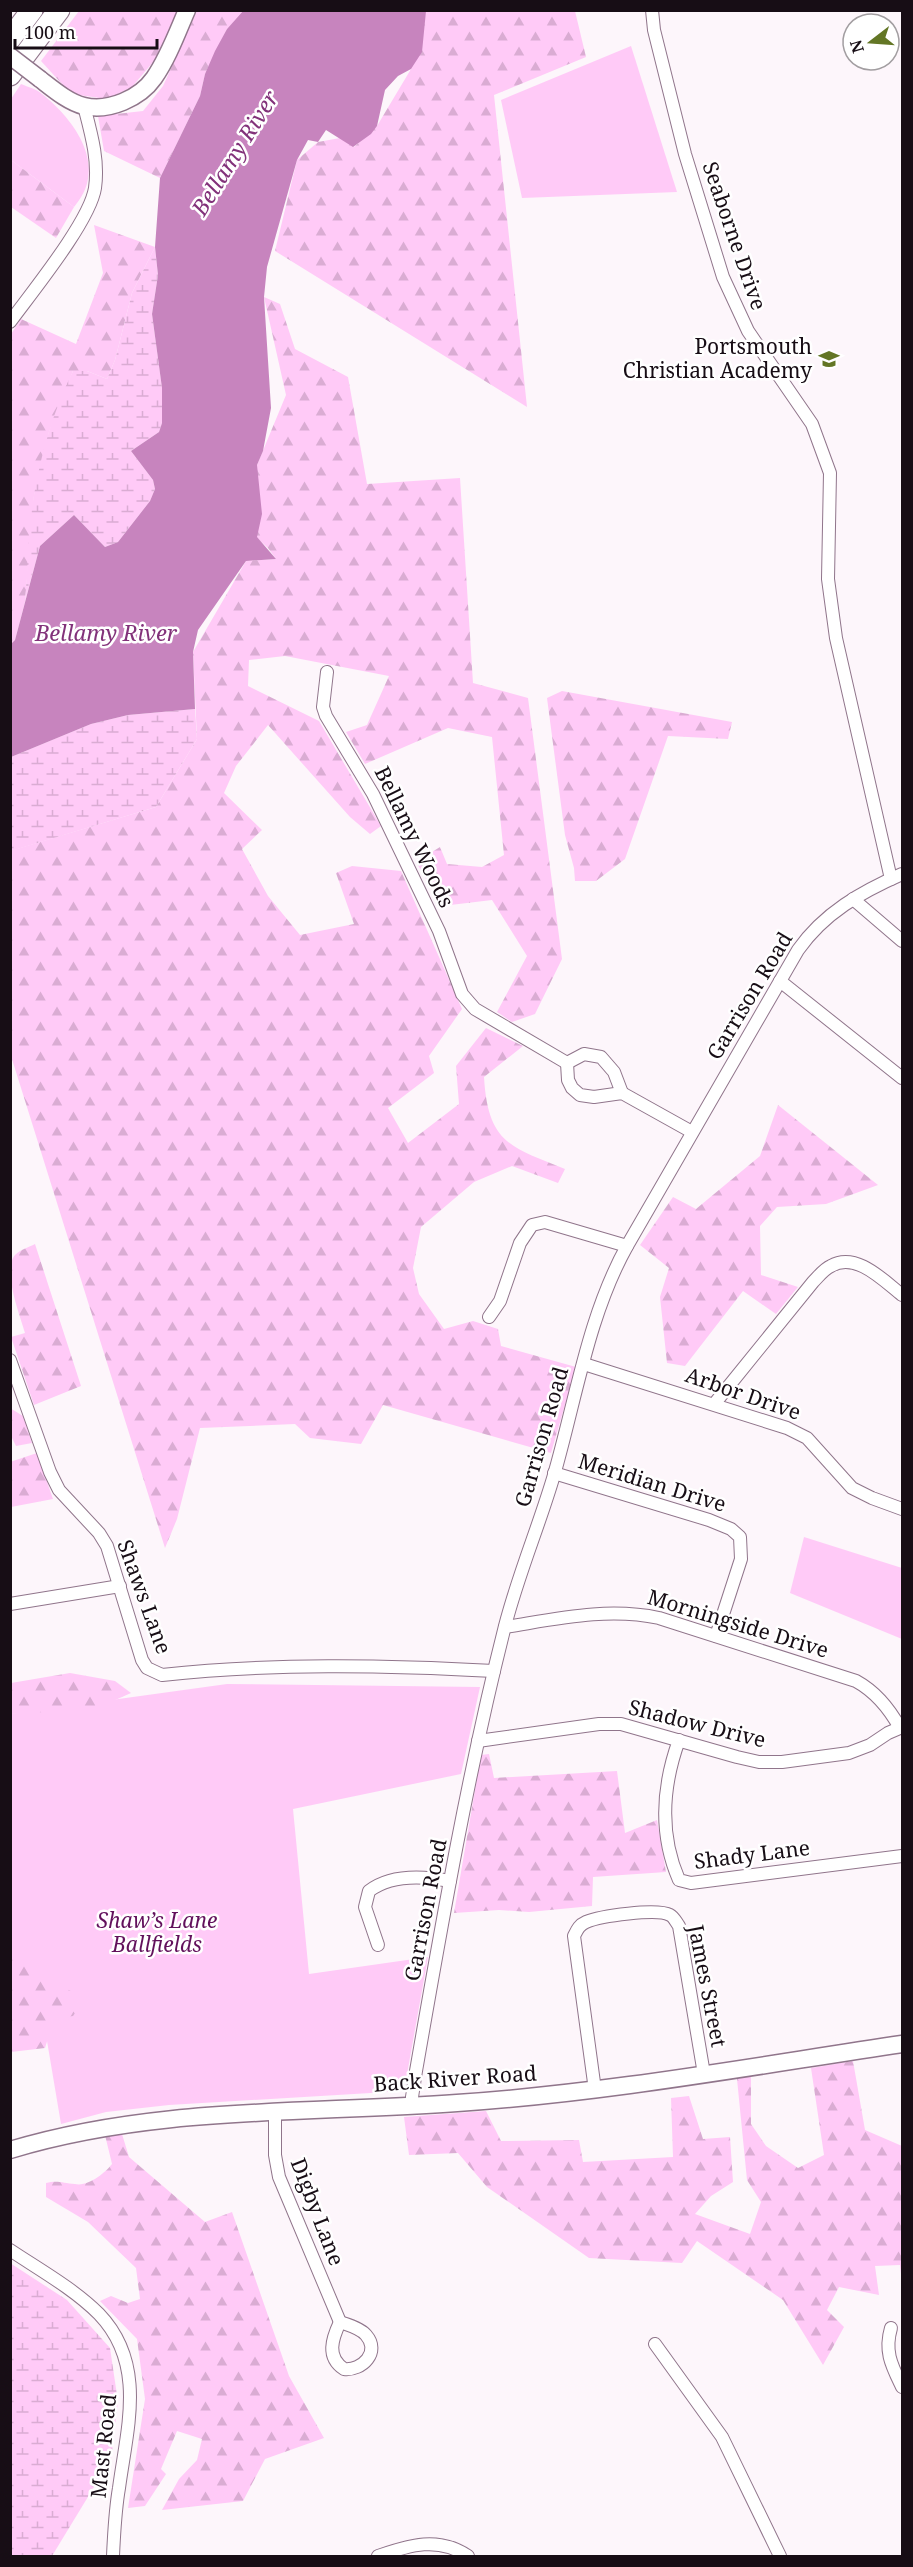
<svg xmlns="http://www.w3.org/2000/svg" width="913" height="2567" font-family="'Noto Serif',serif">
<style>
.green{fill:#ffcaf7}
.forest{fill:url(#forest-firs)}
.wetland{fill:url(#wetland-marsh)}
.water{fill:#c784be}
.lines{fill:none;stroke-linecap:round;stroke-linejoin:round}
.street-casing{stroke:#90758b;stroke-width:14}
.secondary-casing{stroke:#90758b;stroke-width:19}
.highway-casing{stroke:#90758b;stroke-width:23}
.street{stroke:#fff;stroke-width:12}
.secondary{stroke:#fff;stroke-width:16}
.highway{stroke:#fff;stroke-width:21}
.secondary-bridge-casing{stroke:#90758b;stroke-width:19;stroke-linecap:butt}
.secondary-bridge{stroke:#fff;stroke-width:16}
.labels{text-anchor:middle;stroke-width:5;stroke-linejoin:round;paint-order:stroke}
.street-label{font-size:21px;fill:#170d15;stroke:#fff}
.poi-label{font-size:21px;fill:#170d15;stroke:#fff;text-anchor:end}
.park-label{font-size:21px;font-style:italic;fill:#62115c;stroke:#fff}
.water-label{font-size:22px;font-style:italic;fill:#82327a;stroke:#fff}
</style>
<defs>
<pattern id="forest-firs" width="22" height="20" patternUnits="userSpaceOnUse" patternTransform="scale(1.5)"><rect width="22" height="20" fill="#ffcaf7"/><path d="M5 1l3.5 6h-7zM16 11l3.5 6h-7z" fill="#daacd3"/></pattern>
<pattern id="wetland-marsh" width="20" height="14" patternUnits="userSpaceOnUse" patternTransform="scale(1.5)"><rect width="20" height="14" fill="#ffcaf7"/><path d="M1 5h8M5 5V1M11 12h8M15 12V8" fill="none" stroke="#daacd3"/></pattern>
</defs>
<rect width="100%" height="100%" fill="#fdf6fb"/>
<g class="green">
<path d="M 631,46 L 677,192 L 522,198 L 501,100 Z"/>
<path d="M 21,84 C 28,87 37,89 42,94 C 76,121 109,168 74,207 L 11,160 L 11,99 Z"/>
<path d="M 804,1537 L 902,1568 L 902,1639 L 790,1593 Z"/>
<path d="M 227,1684 L 480,1687 L 461,1774 L 293,1809 L 309,1974 L 428,1957 L 404,2091 L 169,2105 L 106,2112 L 61,2124 L 46,2035 L 11,2002 L 10,1714 Z"/>
</g>
<g class="forest">
<path d="M 79,11 L 178,11 L 154,61 L 132,87 L 107,99 L 71,94 L 41,61 Z"/>
<path d="M 197,11 L 244,11 L 227,29 L 205,74 L 200,96 L 160,178 L 104,151 L 98,116 L 143,111 L 163,86 Z"/>
<path d="M 422,11 L 575,11 L 586,57 L 494,95 L 527,407 L 275,251 L 297,160 L 318,142 L 340,138 L 354,147 L 377,126 L 411,69 Z"/>
<path d="M 11,160 L 74,207 L 56,238 L 11,207 Z"/>
<path d="M 94,225 L 155,247 L 132,293 L 115,360 L 107,379 L 87,371 L 73,371 L 49,432 L 34,496 L 25,602 L 15,640 L 11,644 L 11,334 L 21,319 L 76,344 L 103,273 Z"/>
<path d="M 264,297 L 280,304 L 295,349 L 348,377 L 367,484 L 460,478 L 473,683 L 528,698 L 562,959 L 535,1014 L 512,1022 L 497,1012 L 527,956 L 492,900 L 442,906 L 416,862 L 440,847 L 447,864 L 482,867 L 504,855 L 492,737 L 448,728 L 365,764 L 346,732 L 367,725 L 389,676 L 285,656 L 249,660 L 248,686 L 319,721 L 381,826 L 370,834 L 350,817 L 268,725 L 236,766 L 224,793 L 262,830 L 242,849 L 268,896 L 300,935 L 354,924 L 336,873 L 352,866 L 401,871 L 462,1009 L 429,1056 L 434,1073 L 388,1108 L 408,1143 L 459,1104 L 456,1066 L 486,1028 L 523,1046 L 484,1077 C 488,1143 510,1147 565,1169 L 558,1183 L 512,1166 L 474,1182 L 421,1227 L 413,1268 L 419,1294 L 444,1329 L 473,1321 L 498,1329 L 501,1346 L 576,1367 L 551,1453 L 383,1405 L 361,1444 L 310,1438 L 295,1424 L 200,1428 L 177,1519 L 165,1548 L 11,1056 L 10,851 L 156,807 L 197,739 L 193,652 L 246,561 L 276,559 L 268,548 L 256,537 L 257,465 L 286,395 Z"/>
<path d="M 562,691 L 732,722 L 728,739 L 668,736 L 625,859 L 596,881 L 575,881 L 574,868 L 565,835 L 547,698 Z"/>
<path d="M 778,1105 L 878,1185 L 826,1204 L 777,1207 L 760,1226 L 761,1275 L 798,1287 L 776,1314 L 743,1291 L 685,1366 L 667,1363 L 660,1297 L 669,1268 L 640,1245 L 673,1197 L 696,1209 L 760,1156 Z"/>
<path d="M 35,1244 L 81,1386 L 34,1405 L 11,1337 L 25,1333 C 20,1315 2,1270 15,1255 C 20,1250 29,1247 35,1244 Z"/>
<path d="M 10,1408 L 23,1416 L 32,1443 L 16,1446 L 11,1436 Z"/>
<path d="M 37,1453 L 53,1499 L 11,1507 L 10,1462 Z"/>
<path d="M 70,1673 L 115,1681 L 131,1693 L 95,1709 L 11,1714 L 11,1683 Z"/>
<path d="M 489,1754 L 494,1778 L 617,1771 L 625,1833 L 657,1820 L 666,1872 L 593,1877 L 592,1906 L 529,1912 L 499,1910 L 454,1913 L 481,1755 Z"/>
<path d="M 11,1944 L 28,1967 L 85,1999 L 73,2016 L 54,2019 L 45,2048 L 11,2052 Z"/>
<path d="M 853,2061 L 865,2130 L 902,2146 L 902,2283 L 900,2265 L 875,2266 L 879,2295 L 839,2287 L 827,2310 L 844,2327 L 823,2365 L 783,2300 L 697,2241 L 682,2263 L 589,2258 L 487,2187 L 458,2153 L 409,2155 L 404,2117 L 486,2111 L 501,2141 L 579,2140 L 583,2162 L 673,2157 L 671,2098 L 689,2096 L 703,2139 L 730,2137 L 733,2182 L 711,2196 L 695,2214 L 750,2234 L 761,2202 L 747,2180 L 737,2079 L 751,2076 L 751,2124 L 766,2146 L 798,2168 L 824,2155 L 811,2068 Z"/>
<path d="M 122,2134 L 129,2157 L 205,2222 L 232,2212 L 289,2376 L 324,2438 L 265,2459 L 243,2501 L 162,2510 L 179,2479 L 197,2460 L 202,2439 L 177,2431 L 161,2469 L 166,2474 L 145,2506 L 128,2508 L 145,2399 L 137,2339 L 100,2301 L 111,2296 L 128,2303 L 140,2299 L 136,2268 L 88,2222 L 46,2197 L 46,2183 C 57,2180 63,2183 75,2184 C 88,2187 105,2173 112,2164 L 105,2135 Z"/>
</g>
<g class="wetland">
<path d="M 155,247 L 158,275 L 152,314 L 162,388 L 162,423 L 159,432 L 131,451 L 153,480 L 155,489 L 150,501 L 118,542 L 105,547 L 74,515 L 40,546 L 25,602 C 28,567 28,530 34,495 C 41,453 54,409 73,371 L 87,371 L 107,379 L 115,360 L 132,293 Z"/>
<path d="M 195,709 L 197,739 L 156,807 L 11,851 L 11,757 L 91,724 L 128,715 Z"/>
<path d="M 10,2263 L 67,2300 L 110,2348 L 118,2402 L 111,2459 L 52,2556 L 11,2556 Z"/>
</g>
<path class="water" d="M 244,10 L 426,11 L 422,52 L 411,69 L 398,76 L 385,90 L 377,126 L 371,134 L 353,147 L 326,130 L 318,142 L 308,140 L 297,160 L 267,267 L 264,297 L 271,408 L 263,451 L 257,465 L 262,514 L 257,537 L 276,559 L 246,561 L 198,630 L 193,652 L 195,709 L 128,715 L 91,724 L 11,757 L 11,644 L 15,640 L 40,546 L 74,515 L 105,547 L 118,542 L 150,501 L 155,489 L 153,480 L 131,451 L 159,432 L 162,423 L 162,388 L 152,314 L 158,275 L 155,247 L 160,178 L 200,96 L 205,74 L 215,51 L 227,29 Z"/>
<g class="lines">
<g class="street-casing">
<g id="street">
<path d="M 652,10 L 654,30 L 685,154 L 723,277 L 748,331 L 812,424 L 830,473 L 828,579 L 836,638 L 891,879"/>
<path d="M 10,322 C 32,292 90,221 95,188 C 99,160 91,133 84,106"/>
<path d="M 327,672 L 323,707 L 326,716 L 373,794 L 439,931 L 462,994 L 475,1009 L 567,1063"/>
<path d="M 853,899 L 902,941"/>
<path d="M 780,981 L 902,1078"/>
<path d="M 567,1063 L 568,1080 L 572,1088 L 580,1095 L 594,1097 L 622,1093 L 692,1132"/>
<path d="M 567,1063 L 584,1054 L 601,1057 L 614,1072 L 622,1093"/>
<path d="M 489,1317 L 500,1301 L 520,1243 L 532,1225 L 545,1222 L 627,1246"/>
<path d="M 10,1360 L 50,1472 L 59,1490 L 99,1533 L 107,1546 L 142,1660 L 147,1668 L 162,1675 C 272,1663 384,1665 494,1671"/>
<path d="M 584,1364 L 787,1428 L 807,1438 L 852,1488 L 872,1498 L 902,1509"/>
<path d="M 715,1403 L 813,1282 C 819,1276 824,1269 831,1266 C 856,1251 884,1281 902,1295"/>
<path d="M 554,1473 L 709,1520 L 731,1529 L 740,1537 L 741,1559 L 716,1636"/>
<path d="M 10,1604 L 120,1586"/>
<path d="M 505,1627 C 556,1619 607,1607 659,1618 L 856,1681 C 876,1692 889,1708 900,1728"/>
<path d="M 679,1740 C 662,1787 659,1834 679,1880 L 691,1883 L 902,1856"/>
<path d="M 478,1741 L 599,1724 L 621,1724 L 737,1757 L 759,1762 L 782,1762 L 849,1753 L 870,1745 L 888,1733 L 902,1727"/>
<path d="M 378,1945 L 365,1907 L 369,1891 C 391,1874 424,1876 450,1881"/>
<path d="M 595,2090 L 574,1936 C 577,1930 579,1925 586,1922 C 600,1916 657,1908 670,1915 C 674,1917 676,1922 679,1926 L 704,2074"/>
<path d="M 413,2106 L 412,2097 L 416,2071 C 442,1922 468,1772 505,1626 C 518,1575 539,1526 554,1475 C 576,1399 588,1316 627,1246 L 798,950 C 824,913 861,892 902,874"/>
<path d="M 275,2112 L 275,2155 L 279,2177 L 340,2322"/>
<path d="M 10,2250 C 40,2270 74,2289 99,2314 C 147,2364 127,2428 119,2488 C 115,2511 114,2534 113,2556"/>
<path d="M 340,2322 C 348,2325 360,2328 366,2335 C 381,2352 362,2371 344,2369 C 326,2357 332,2339 340,2322 Z"/>
<path d="M 891,2328 C 884,2352 892,2366 902,2387"/>
<path d="M 655,2344 L 722,2437 L 780,2556"/>
<path d="M 378,2556 C 410,2545 438,2536 468,2556"/>
</g>
</g>
<g class="secondary-casing">
<g id="secondary">
<path d="M 40,79 C 53,89 68,102 84,106 C 109,112 140,98 154,78 C 168,58 177,33 187,10"/>
<path d="M 10,2150 C 155,2106 307,2114 457,2103 C 606,2093 754,2066 902,2044"/>
</g>
</g>
<g class="highway-casing">
<g id="highway">
<path d="M 10,39 L 32,10"/>
<path d="M 10,75 L 59,10"/>
</g>
</g>
<use href="#street" class="street"/>
<use href="#secondary" class="secondary"/>
<use href="#highway" class="highway"/>
<g class="secondary-bridge-casing">
<path id="secondary-bridge" d="M 10,56 L 40,79"/>
</g>
<use href="#secondary-bridge" class="secondary-bridge"/>
</g>
<defs>
<g id="school-bare" transform="scale(1.62)"><path d="M0-5L7-2L0 1L-7-2ZM-4 1L0 2.5L4 1V4Q0 6-4 4Z" fill="#637625" stroke="#fff" stroke-width="2.5" paint-order="stroke"/></g>
</defs>
<g fill-rule="evenodd">
<use href="#school-bare" x="829" y="359"/>
</g>
<g class="labels">
<g class="street-label">
<text transform="translate(734 236) rotate(71)" y="7">Seaborne Drive</text>
<text transform="translate(414 837) rotate(64)" y="7">Bellamy Woods</text>
<text transform="translate(750 996) rotate(-59)" y="7">Garrison Road</text>
<text transform="translate(743 1394) rotate(19)" y="7">Arbor Drive</text>
<text transform="translate(542 1437) rotate(-74)" y="7">Garrison Road</text>
<text transform="translate(652 1483) rotate(17)" y="7">Meridian Drive</text>
<text transform="translate(144 1597) rotate(70)" y="7">Shaws Lane</text>
<text transform="translate(738 1624) rotate(17)" y="7">Morningside Drive</text>
<text transform="translate(697 1724) rotate(14)" y="7">Shadow Drive</text>
<text transform="translate(752 1855) rotate(-7)" y="7">Shady Lane</text>
<text transform="translate(426 1910) rotate(-79)" y="7">Garrison Road</text>
<text transform="translate(707 1986) rotate(79)" y="7">James Street</text>
<text transform="translate(455 2079) rotate(-4)" y="7">Back River Road</text>
<text transform="translate(317 2212) rotate(69)" y="7">Digby Lane</text>
<text transform="translate(104 2446) rotate(-84)" y="7">Mast Road</text>
</g>
<g class="poi-label">
<text x="812" y="354">Portsmouth<tspan x="812" dy="24">Christian Academy</tspan></text>
</g>
<g class="park-label">
<text x="157" y="1928">Shaw’s Lane<tspan x="157" dy="24">Ballfields</tspan></text>
</g>
<g class="water-label">
<text transform="translate(235 153) rotate(-58)" y="8">Bellamy River</text>
<text x="106" y="641">Bellamy River</text>
</g>
</g>
<rect width="913" height="2567" fill="none" stroke="#170d15" stroke-width="24"/>
<g transform="translate(871 42) rotate(253)"><circle r="28" fill="#ffffff" stroke="#a29ea1" stroke-width="1.5"/>
<path d="M0-4.5L10 22L0 15L-10 22Z" fill="#637625"/>
<text y="-9" font-size="16" font-weight="bold" text-anchor="middle" fill="#170d15">N</text>
</g>
<path d="M15 39v9h142v-9" fill="none" stroke="#170d15" stroke-width="3"/>
<text x="24" y="39" font-size="18" fill="#170d15" stroke="#ffffff" stroke-width="4.5" paint-order="stroke">100 m</text>
</svg>
